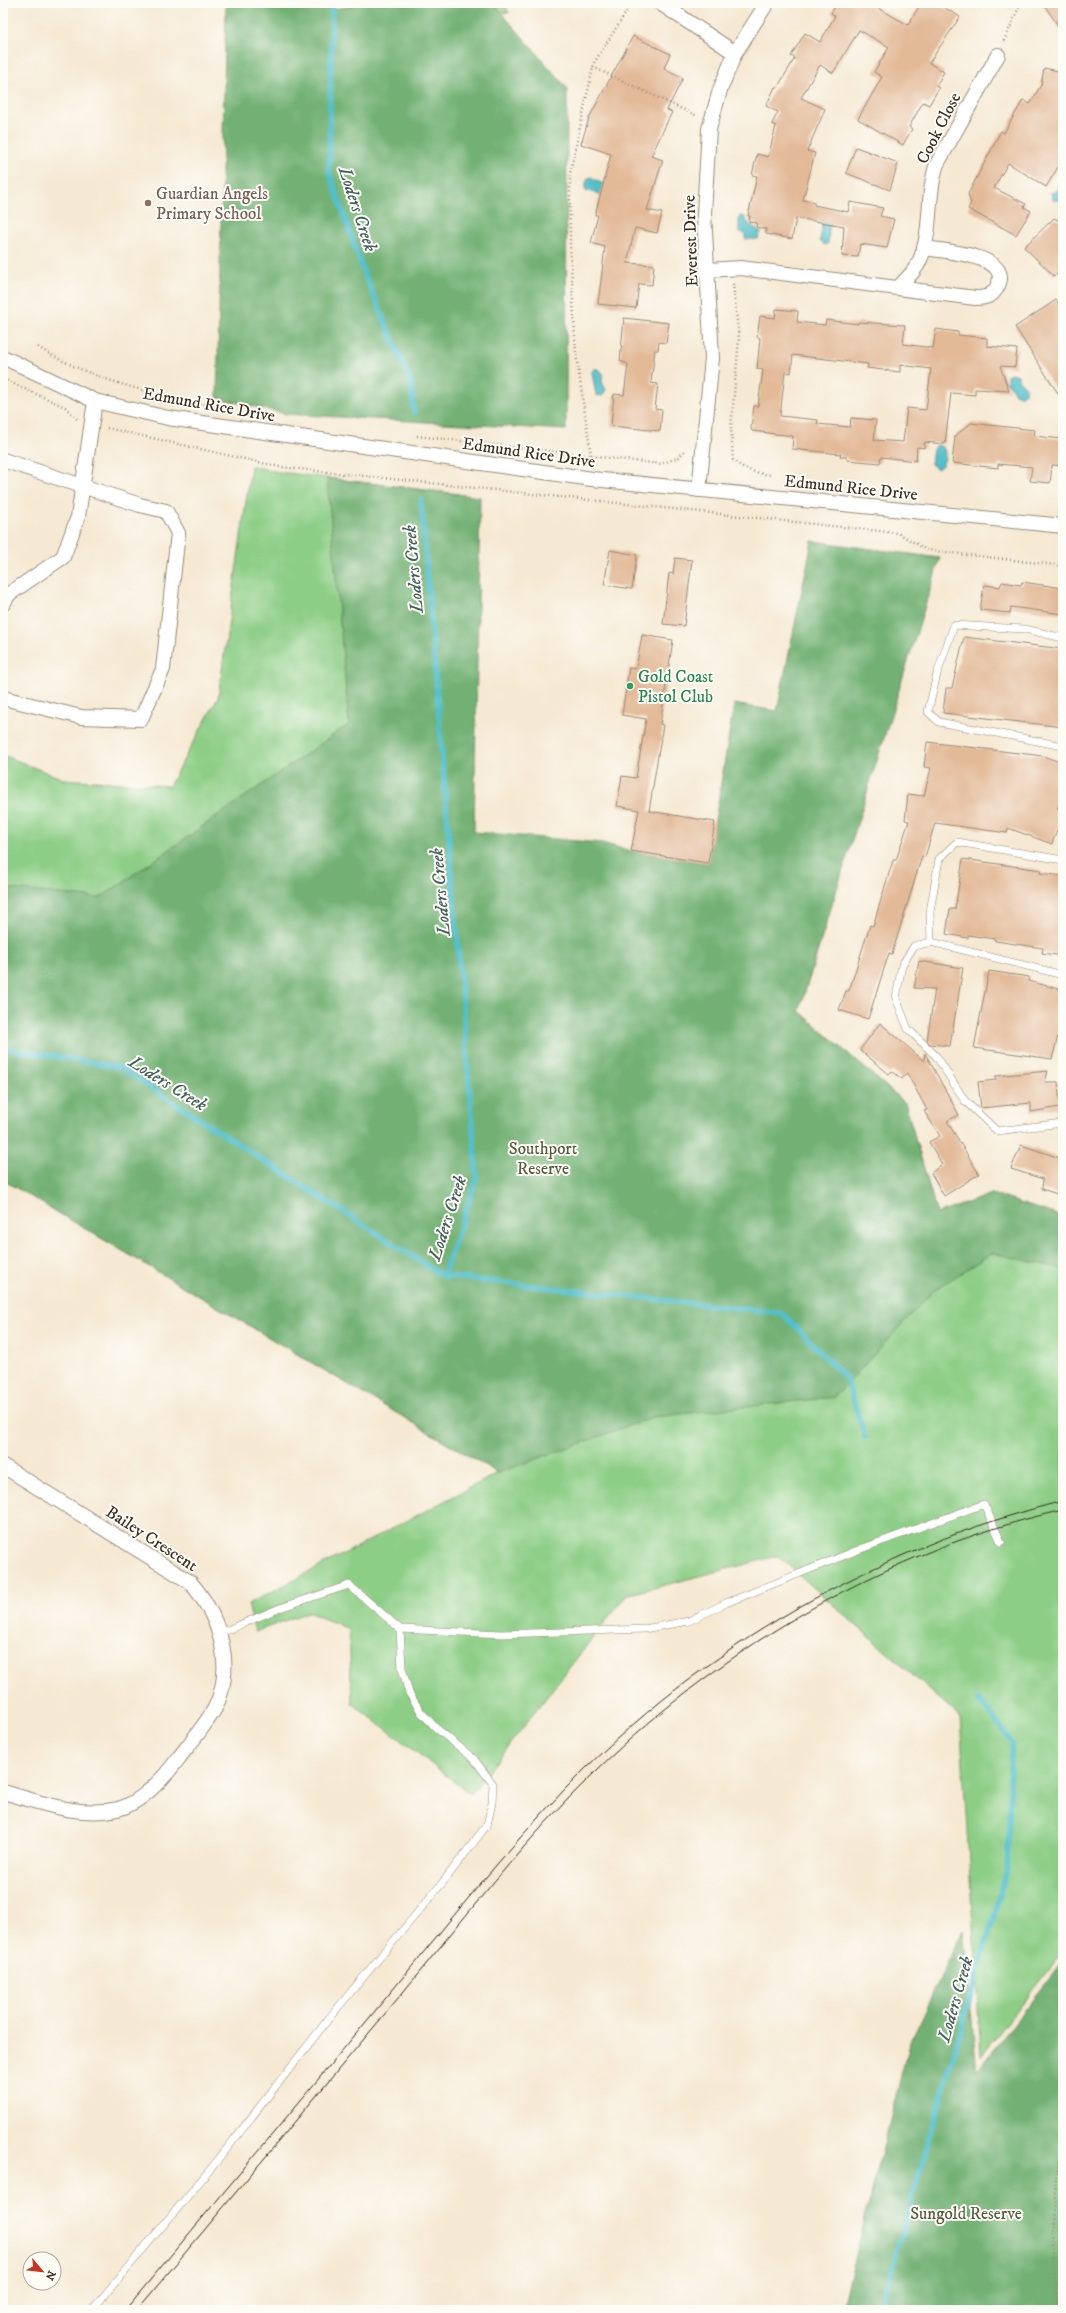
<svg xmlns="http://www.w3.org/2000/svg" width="1066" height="2313" font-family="'IM FELL DW Pica',serif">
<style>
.green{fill:#8dce86;stroke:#647c52}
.forest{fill:#72b173;stroke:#566e48}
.water{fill:#52bfcb;stroke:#467474}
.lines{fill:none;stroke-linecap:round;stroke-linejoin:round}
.stream{stroke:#52bfcb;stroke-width:5.5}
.building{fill:#e3ba98;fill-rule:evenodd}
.lane-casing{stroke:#988a78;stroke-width:8}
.street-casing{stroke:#988a78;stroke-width:16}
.path{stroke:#988a78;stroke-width:2.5;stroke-dasharray:1 3;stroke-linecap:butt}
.lane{stroke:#fff;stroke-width:7}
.street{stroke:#fff;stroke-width:14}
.tram{stroke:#3b2a1e;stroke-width:1}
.education-dot{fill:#8d6e63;stroke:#fdfcf7;stroke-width:1.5}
.leisure-dot{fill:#2e9e5b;stroke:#fdfcf7;stroke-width:1.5}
.labels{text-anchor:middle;stroke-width:4;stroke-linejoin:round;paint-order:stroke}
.street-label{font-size:17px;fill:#3b2a1e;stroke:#fdfcf7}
.education-label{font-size:17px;fill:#785e54;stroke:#fdfcf7;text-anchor:start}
.leisure-label{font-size:17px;fill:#27864d;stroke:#fdfcf7;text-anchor:start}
.park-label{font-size:17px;fill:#545b3d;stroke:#fdfcf7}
.water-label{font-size:18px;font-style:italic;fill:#435e5b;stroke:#fdfcf7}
</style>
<rect width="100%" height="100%" fill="#fdfcf7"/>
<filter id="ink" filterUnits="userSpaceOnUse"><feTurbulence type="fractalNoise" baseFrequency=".025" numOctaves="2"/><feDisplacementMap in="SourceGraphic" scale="8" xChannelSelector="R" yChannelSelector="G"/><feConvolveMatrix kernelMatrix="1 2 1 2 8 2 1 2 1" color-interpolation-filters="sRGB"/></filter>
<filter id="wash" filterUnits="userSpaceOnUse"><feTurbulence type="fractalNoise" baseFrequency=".012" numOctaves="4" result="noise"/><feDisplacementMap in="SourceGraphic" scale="16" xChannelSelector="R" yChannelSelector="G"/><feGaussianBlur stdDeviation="0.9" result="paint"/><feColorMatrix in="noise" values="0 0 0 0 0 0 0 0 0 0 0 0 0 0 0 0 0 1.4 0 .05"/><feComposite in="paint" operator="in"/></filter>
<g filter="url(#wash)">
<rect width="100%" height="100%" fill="#f6e9d3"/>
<g class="green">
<path d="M 446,3 L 504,3 L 509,13 Z"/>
<path d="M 251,466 L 279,472 L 459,494 L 439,859 L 841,875 L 799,1011 L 905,1103 L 937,1214 L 992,1194 L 1063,1217 L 1063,1951 L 981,2056 L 960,1717 L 778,1556 L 626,1595 L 471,1794 L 352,1703 L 349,1629 L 308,1612 L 255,1632 L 248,1604 L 498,1473 L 3,1180 L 3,755 L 63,779 L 169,786 L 218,698 Z"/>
</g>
<g class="forest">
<path d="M 226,3 L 333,3 L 334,9 L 368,3 L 493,3 L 567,88 L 566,430 L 286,414 L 217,398 Z"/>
<path d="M 327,478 L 480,497 L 474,832 L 602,843 L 631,851 L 708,863 L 734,704 L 777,711 L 812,541 L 940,558 L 799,1011 L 905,1103 L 937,1214 L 992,1194 L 1063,1217 L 1063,1269 L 992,1253 L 933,1291 L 835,1397 L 653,1417 L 498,1473 L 3,1180 L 3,888 L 100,898 L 349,724 Z"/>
<path d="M 963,1930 L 977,2071 L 1063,1961 L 1063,2310 L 842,2310 L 909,2044 Z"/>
</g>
<g class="water">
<path d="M 591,177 L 603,184 L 602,195 L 585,190 L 587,179 Z"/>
<path d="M 1063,181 L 1063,200 L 1053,200 L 1051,193 L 1058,190 Z"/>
<path d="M 741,216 L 745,217 L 745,221 L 761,232 L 758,239 L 745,239 L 745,234 L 739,231 L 739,217 Z"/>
<path d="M 823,219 L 832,220 L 833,224 L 829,228 L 828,243 L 825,245 L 820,241 Z"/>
<path d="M 594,369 L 599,369 L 603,373 L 602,382 L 606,390 L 602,396 L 596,395 L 592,372 Z"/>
<path d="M 1011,373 L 1018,375 L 1018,379 L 1026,387 L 1026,391 L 1020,396 L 1015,394 L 1010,385 L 1007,383 L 1007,376 Z"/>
<path d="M 937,445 L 943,447 C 947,454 945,466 937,469 L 931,464 L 933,449 Z"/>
</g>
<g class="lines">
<g class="stream">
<path d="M 332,3 L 329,172 L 364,273 L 411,382 L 414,413"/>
<path d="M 421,500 L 477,1178 L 443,1276"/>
<path d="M 3,1048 L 119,1067 L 443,1276 L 782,1313 L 846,1378 L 865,1437"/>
<path d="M 880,2310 L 1007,1870 L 1012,1742 L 979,1700"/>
</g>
</g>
<g id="blocks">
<g class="building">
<path d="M 837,3 L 869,3 L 908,25 L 921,3 L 937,3 L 960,17 L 929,63 L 944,72 L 936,86 L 939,88 L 929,105 L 923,102 L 909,127 L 912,129 L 903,145 L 858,119 L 882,77 L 874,72 L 889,47 L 859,30 L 833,73 L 820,65 L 801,98 L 825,109 L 807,151 L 815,153 L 803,200 L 814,202 L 814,205 L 848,212 L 850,202 L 883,208 L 880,216 L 894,219 L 887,248 L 860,244 L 858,257 L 842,256 L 844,226 L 796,218 L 792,239 L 766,234 L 766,229 L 756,227 L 757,223 L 749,222 L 750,216 L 748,216 L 757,176 L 752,175 L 757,154 L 768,157 L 776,126 L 772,124 L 778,112 L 766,106 L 775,87 L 777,88 L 795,58 L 791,56 L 805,33 L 820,42 L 835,16 L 831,13 Z"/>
<path d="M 1043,3 L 1063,3 L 1063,33 Z"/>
<path d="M 633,36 L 670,54 L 664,68 L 683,78 L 667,110 L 672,112 L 651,156 L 663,160 L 647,210 L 662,213 L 657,233 L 635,228 L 627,263 L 654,265 L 652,285 L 639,284 L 636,308 L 598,304 L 605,247 L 591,243 L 598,215 L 595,215 L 611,154 L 581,144 L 589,118 Z"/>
<path d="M 1044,68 L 1063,72 L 1063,159 L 1046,187 L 1008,163 L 994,188 L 1026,204 L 1024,207 L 1031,211 L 1016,235 L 968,209 L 971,203 L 968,194 L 1001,131 L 1004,133 L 1023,100 L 1030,104 L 1041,85 Z"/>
<path d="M 856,147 L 898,163 L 890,190 L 846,173 Z"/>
<path d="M 1054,218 L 1063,222 L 1063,267 L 1054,276 L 1024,247 Z"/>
<path d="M 1056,300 L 1063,309 L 1063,401 L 1015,327 Z"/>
<path d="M 776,309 L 798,311 L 797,322 L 825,325 L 826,320 L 858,324 L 858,322 L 905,325 L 903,344 L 933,348 L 936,329 L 958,332 L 958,335 L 987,338 L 987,346 L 1017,349 L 1015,367 L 1000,366 L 1009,391 L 975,389 L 975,395 L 951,393 L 945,444 L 925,442 L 924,448 L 917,447 L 916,461 L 881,457 L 880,463 L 847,460 L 847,457 L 840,457 L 841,454 L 792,449 L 793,436 L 752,431 L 751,428 L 754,406 L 758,406 L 763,370 L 757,369 L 760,338 L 757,337 L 760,316 L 775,318 ZM 793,355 L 868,364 L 867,368 L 900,372 L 900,365 L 931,369 L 926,410 L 907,408 L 903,442 L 874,440 L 876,420 L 851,418 L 850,427 L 817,424 L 818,420 L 780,416 L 785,372 L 791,373 Z"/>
<path d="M 624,318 L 669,323 L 666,343 L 659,342 L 658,350 L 655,350 L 651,383 L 658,384 L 655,409 L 662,410 L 660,431 L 611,426 L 614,394 L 624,395 L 628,364 L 620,361 Z"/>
<path d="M 971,423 L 1035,430 L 1034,436 L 1063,439 L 1063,466 L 1052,465 L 1050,483 L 1030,481 L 1032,467 L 998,464 L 998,468 L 952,463 L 955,436 Z"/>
<path d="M 610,550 L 637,555 L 632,589 L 604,585 Z"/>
<path d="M 675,558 L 692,560 L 684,626 L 663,624 L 669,573 L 673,574 Z"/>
<path d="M 1002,582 L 1021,585 L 1022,582 L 1063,588 L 1063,614 L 1011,607 L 1010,613 L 980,610 L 984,585 L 1000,587 Z"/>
<path d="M 642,635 L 673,640 L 660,724 L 663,725 L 649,811 L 715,822 L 708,863 L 631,851 L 639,810 L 617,806 L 622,776 L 636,778 L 646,719 L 622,715 L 629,668 L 636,669 Z"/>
<path d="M 964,637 L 1063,649 L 1063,727 L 943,713 L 946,688 L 952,688 Z"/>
<path d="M 927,742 L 1043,756 L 1063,763 L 1063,795 L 1057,809 L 1063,811 L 1063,814 L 1052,844 L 1008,828 L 1007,833 L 935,823 L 925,857 L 922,856 L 892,954 L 889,953 L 868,1019 L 839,1010 L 846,991 L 849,991 L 870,925 L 873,926 L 893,860 L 896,860 L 909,821 L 905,820 L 908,794 L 924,796 L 931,768 L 924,767 Z"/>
<path d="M 963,859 L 1041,870 L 1040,873 L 1063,876 L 1063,956 L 1042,953 L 1043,948 L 995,941 L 995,939 L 968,935 L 968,938 L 946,934 L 950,909 L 955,909 Z"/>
<path d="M 919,961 L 963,968 L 950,1046 L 930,1044 L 927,1041 L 935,989 L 914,988 Z"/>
<path d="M 989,971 L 1029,977 L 1028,981 L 1063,990 L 1063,1017 L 1052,1059 L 974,1048 Z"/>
<path d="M 880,1023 L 924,1061 L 925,1053 L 959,1115 L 947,1121 L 979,1174 L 944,1196 L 931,1173 L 942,1164 L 929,1142 L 940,1136 L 924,1111 L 927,1110 L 907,1073 L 902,1079 L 892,1071 L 889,1074 L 860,1050 Z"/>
<path d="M 1048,1071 L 1045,1082 L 1058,1082 L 1060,1107 L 1031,1112 L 1031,1103 L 981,1108 L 978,1082 L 996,1080 L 995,1076 Z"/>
<path d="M 1021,1145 L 1063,1159 L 1063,1189 L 1059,1188 L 1057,1194 L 1042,1189 L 1043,1179 L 1011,1169 Z"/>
</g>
</g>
</g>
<g filter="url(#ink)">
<use href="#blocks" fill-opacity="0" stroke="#988a78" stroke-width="1"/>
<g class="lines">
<g class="lane-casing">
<g id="lane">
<path d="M 1063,638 L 1025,629 L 954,625 L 937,674 L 928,712 L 939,722 L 1063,746"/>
<path d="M 1063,860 L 957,842 L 939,859 L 930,912 L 931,942 L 1063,975"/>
<path d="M 931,942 L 914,946 L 902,965 L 896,998 L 908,1029 L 937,1057 L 965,1101 L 997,1131 L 1063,1123"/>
<path d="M 220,1633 L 280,1608 L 349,1585 L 400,1629 L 502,1634 L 644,1629 L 689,1621 L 726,1603 L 858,1550 L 984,1504 L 1001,1542"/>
<path d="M 92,2310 L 218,2160 L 330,2017 L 443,1882 L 487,1825 L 492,1803 L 493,1784 L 474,1759 L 436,1728 L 421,1712 L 409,1693 L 402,1668 L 400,1629"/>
</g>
</g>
<g class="street-casing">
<g id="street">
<path d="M 660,3 L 735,53"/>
<path d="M 707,270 L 741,268 L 975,298 C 984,298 991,297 996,289 C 1018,255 943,251 924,248"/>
<path d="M 900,286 C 907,279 916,270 920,260 C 933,230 926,194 937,164 L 998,55"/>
<path d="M 3,357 L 95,401 L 168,418 L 592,479 L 1063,526"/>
<path d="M 3,460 L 140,505 L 166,511 L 178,533 L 163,669 L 141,719 L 81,717 L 3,698"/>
<path d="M 699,490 L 712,358 L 704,214 L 709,129 L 720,90 L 735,53 L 767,3"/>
<path d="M 3,604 L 9,594 L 63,557 L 78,517 L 95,401"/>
<path d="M 3,1466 L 190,1582 C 219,1615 236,1665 215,1708 C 205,1726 190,1743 178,1759 C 164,1778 141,1803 118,1809 C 79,1818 40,1802 3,1792"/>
</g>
</g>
<g class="path">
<path d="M 1004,41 L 1021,3"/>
<path d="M 593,67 L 697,116"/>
<path d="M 733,284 L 739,339 L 731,428 L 733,460 C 745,470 755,473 770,475"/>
<path d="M 38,347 C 92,381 157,395 219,407"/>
<path d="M 3,379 L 65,407 L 77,419"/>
<path d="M 107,428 L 280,467 L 898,533 L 927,550 L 1063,566"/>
<path d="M 417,436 L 661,464 L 679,457 L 686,449"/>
<path d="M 591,455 L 576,354 L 570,244 L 570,173 L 594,63 L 632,3"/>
<path d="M 1060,2310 L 1053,2263 L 1054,2191 L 1063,2141"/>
</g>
<use href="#lane" class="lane"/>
<use href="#street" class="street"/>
<g class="tram">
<path d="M 125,2310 C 214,2204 302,2099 390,1993 C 448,1923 505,1851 568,1786 C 703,1647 875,1548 1063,1501"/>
<path d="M 137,2310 C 225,2206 312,2101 399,1997 C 463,1920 525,1839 597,1770 C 724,1646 889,1549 1063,1510"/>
</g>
</g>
</g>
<circle class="education-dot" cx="148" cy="203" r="4"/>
<circle class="leisure-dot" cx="630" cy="686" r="4"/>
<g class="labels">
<g class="street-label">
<text transform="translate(938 128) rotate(-63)" y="6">Cook Close</text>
<text transform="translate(690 241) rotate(-92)" y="6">Everest Drive</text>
<text transform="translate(209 404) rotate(10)" y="6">Edmund Rice Drive</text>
<text transform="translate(529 452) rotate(8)" y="6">Edmund Rice Drive</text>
<text transform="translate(851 487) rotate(6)" y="6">Edmund Rice Drive</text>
<text transform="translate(152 1538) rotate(33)" y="6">Bailey Crescent</text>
</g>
<g class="education-label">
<text x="156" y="199">Guardian Angels<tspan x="156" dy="20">Primary School</tspan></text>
</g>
<g class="leisure-label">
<text x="638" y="682">Gold Coast<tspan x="638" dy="20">Pistol Club</tspan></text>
</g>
<g class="park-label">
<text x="543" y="1154">Southport<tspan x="543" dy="20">Reserve</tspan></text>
<text x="966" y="2219">Sungold Reserve</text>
</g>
<g class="water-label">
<text transform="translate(358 209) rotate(72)" y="6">Loders Creek</text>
<text transform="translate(413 569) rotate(-95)" y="6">Loders Creek</text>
<text transform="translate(440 892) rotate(-95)" y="6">Loders Creek</text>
<text transform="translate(168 1083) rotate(32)" y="6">Loders Creek</text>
<text transform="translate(447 1218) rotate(-72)" y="6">Loders Creek</text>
<text transform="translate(955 1999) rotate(-74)" y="6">Loders Creek</text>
</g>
</g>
<rect width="1066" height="2313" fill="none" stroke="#fdfcf7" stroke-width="16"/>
<g transform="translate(42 2271) rotate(118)"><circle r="19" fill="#fdfcf7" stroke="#afa8a0"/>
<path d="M0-3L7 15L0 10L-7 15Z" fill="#c8321e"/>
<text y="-6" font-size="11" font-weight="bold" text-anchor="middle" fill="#3b2a1e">N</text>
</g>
</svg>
